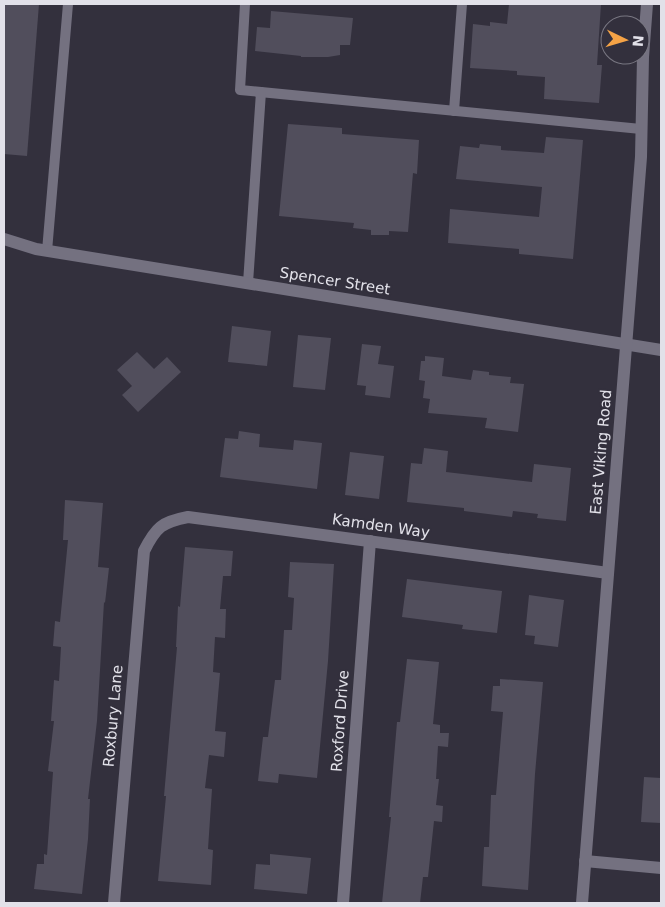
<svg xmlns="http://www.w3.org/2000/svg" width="665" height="907" font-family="'DejaVu Sans',sans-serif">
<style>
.building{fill:#514e5c}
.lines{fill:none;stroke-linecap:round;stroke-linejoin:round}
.service{stroke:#747180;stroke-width:10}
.minor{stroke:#747180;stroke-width:12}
.tertiary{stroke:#747180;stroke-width:12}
.labels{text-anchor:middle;stroke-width:4;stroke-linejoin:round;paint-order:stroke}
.street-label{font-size:15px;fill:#e2e1e9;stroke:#33303d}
</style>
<rect width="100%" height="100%" fill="#33303d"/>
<g class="building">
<path d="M 4,4 L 39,4 L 27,156 L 4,154 Z"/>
<path d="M 509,4 L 601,4 L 597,65 L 602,65 L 599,103 L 544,99 L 545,77 L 517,75 L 517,71 L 470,68 L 473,24 L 490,26 L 490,22 L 507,24 Z"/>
<path d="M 271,11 L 353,18 L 350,45 L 340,45 L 340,55 L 328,57 L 301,57 L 301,56 L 255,51 L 257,27 L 270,28 Z"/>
<path d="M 288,124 L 342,128 L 342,134 L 419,140 L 417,174 L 413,173 L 408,232 L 389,231 L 389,235 L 371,235 L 371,230 L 353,228 L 354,223 L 279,216 Z"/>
<path d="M 546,137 L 583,140 L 573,259 L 519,254 L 519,249 L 448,243 L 450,209 L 539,217 L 542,187 L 456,179 L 460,146 L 479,148 L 480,144 L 501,146 L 501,150 L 544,153 Z"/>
<path d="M 232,326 L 271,331 L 267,366 L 228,362 Z"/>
<path d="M 298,335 L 331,338 L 325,390 L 293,387 Z"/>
<path d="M 362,344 L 381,346 L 378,364 L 394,366 L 390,398 L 365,395 L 366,386 L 357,385 Z"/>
<path d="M 137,352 L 154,369 L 167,357 L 181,372 L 138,412 L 122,395 L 132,386 L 117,370 Z"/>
<path d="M 425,356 L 444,358 L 442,376 L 471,380 L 473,370 L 489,372 L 489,375 L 511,377 L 510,383 L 524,384 L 518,432 L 485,428 L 487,418 L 428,413 L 430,399 L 423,398 L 425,381 L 419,380 L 421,361 L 425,361 Z"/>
<path d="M 239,431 L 260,434 L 259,447 L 293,450 L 294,440 L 322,443 L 317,489 L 220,477 L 225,438 L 238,439 Z"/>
<path d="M 424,448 L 448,451 L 446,472 L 532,482 L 534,464 L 571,468 L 566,521 L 537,518 L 538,514 L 513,511 L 512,517 L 464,511 L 464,508 L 407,502 L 411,463 L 422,464 Z"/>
<path d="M 350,452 L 384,456 L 379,499 L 345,495 Z"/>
<path d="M 65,500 L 103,503 L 98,567 L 109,568 L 105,603 L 104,602 L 97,721 L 88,799 L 90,799 L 88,839 L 82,894 L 34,889 L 37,864 L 44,864 L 44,854 L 47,855 L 53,772 L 48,771 L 54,721 L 51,721 L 54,680 L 59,681 L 61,647 L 53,646 L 55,621 L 60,622 L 68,540 L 63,540 Z"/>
<path d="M 185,547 L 233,551 L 231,576 L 223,576 L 220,609 L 226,609 L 225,638 L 215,637 L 213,672 L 220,673 L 215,731 L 226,732 L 224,757 L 209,755 L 205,788 L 212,789 L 208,849 L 213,850 L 211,885 L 158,881 L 166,796 L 164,796 L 177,647 L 176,647 L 178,606 L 180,607 Z"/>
<path d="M 290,562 L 334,564 L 328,661 L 317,778 L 279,774 L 278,783 L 258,781 L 263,737 L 268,737 L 275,680 L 281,680 L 284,630 L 292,630 L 294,598 L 288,597 Z"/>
<path d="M 407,579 L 502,591 L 497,633 L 462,629 L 463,625 L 402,617 Z"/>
<path d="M 529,595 L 564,600 L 558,647 L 534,644 L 535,636 L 525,635 Z"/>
<path d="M 407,659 L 439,662 L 433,724 L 440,725 L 440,733 L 449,733 L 448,747 L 438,746 L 436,779 L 439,779 L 436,805 L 443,806 L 442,822 L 434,821 L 428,877 L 423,877 L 420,903 L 382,903 L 391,817 L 389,817 L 397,722 L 400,722 Z"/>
<path d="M 500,679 L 543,682 L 535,774 L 528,890 L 482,886 L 484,847 L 489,847 L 491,795 L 496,795 L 503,712 L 491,711 L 493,686 L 500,686 Z"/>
<path d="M 644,777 L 661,778 L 661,823 L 641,822 Z"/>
<path d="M 270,854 L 311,858 L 307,894 L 254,889 L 256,864 L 270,865 Z"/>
</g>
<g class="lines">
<g class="service">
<path d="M 245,4 L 240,90 L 641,129"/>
<path d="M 454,111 L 462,4"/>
<path d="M 47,251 L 68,4"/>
<path d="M 248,283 L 261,92"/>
</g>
<g class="minor">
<path d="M 585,861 L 661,868"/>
<path d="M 114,903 L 144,551 C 156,527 162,522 188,517 L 608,573"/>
<path d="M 343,903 L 370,541"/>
</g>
<g class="tertiary">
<path d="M 4,239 L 36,249 L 661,350"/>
<path d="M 582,903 L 641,157 L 643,57 L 647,4"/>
</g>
</g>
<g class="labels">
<g class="street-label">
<text transform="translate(335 281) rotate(9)" y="5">Spencer Street</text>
<text transform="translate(601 452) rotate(-85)" y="5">East Viking Road</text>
<text transform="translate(381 526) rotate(8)" y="5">Kamden Way</text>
<text transform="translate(113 716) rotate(-85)" y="5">Roxbury Lane</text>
<text transform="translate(340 721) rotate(-86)" y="5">Roxford Drive</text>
</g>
</g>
<rect width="665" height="907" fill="none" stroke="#e2e1e9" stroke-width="10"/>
<g transform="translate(625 40) rotate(95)"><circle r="24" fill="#33303d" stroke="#797782"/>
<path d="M0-4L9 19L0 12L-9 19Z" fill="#f5a346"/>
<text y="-8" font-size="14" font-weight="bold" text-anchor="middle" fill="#e2e1e9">N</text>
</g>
</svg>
